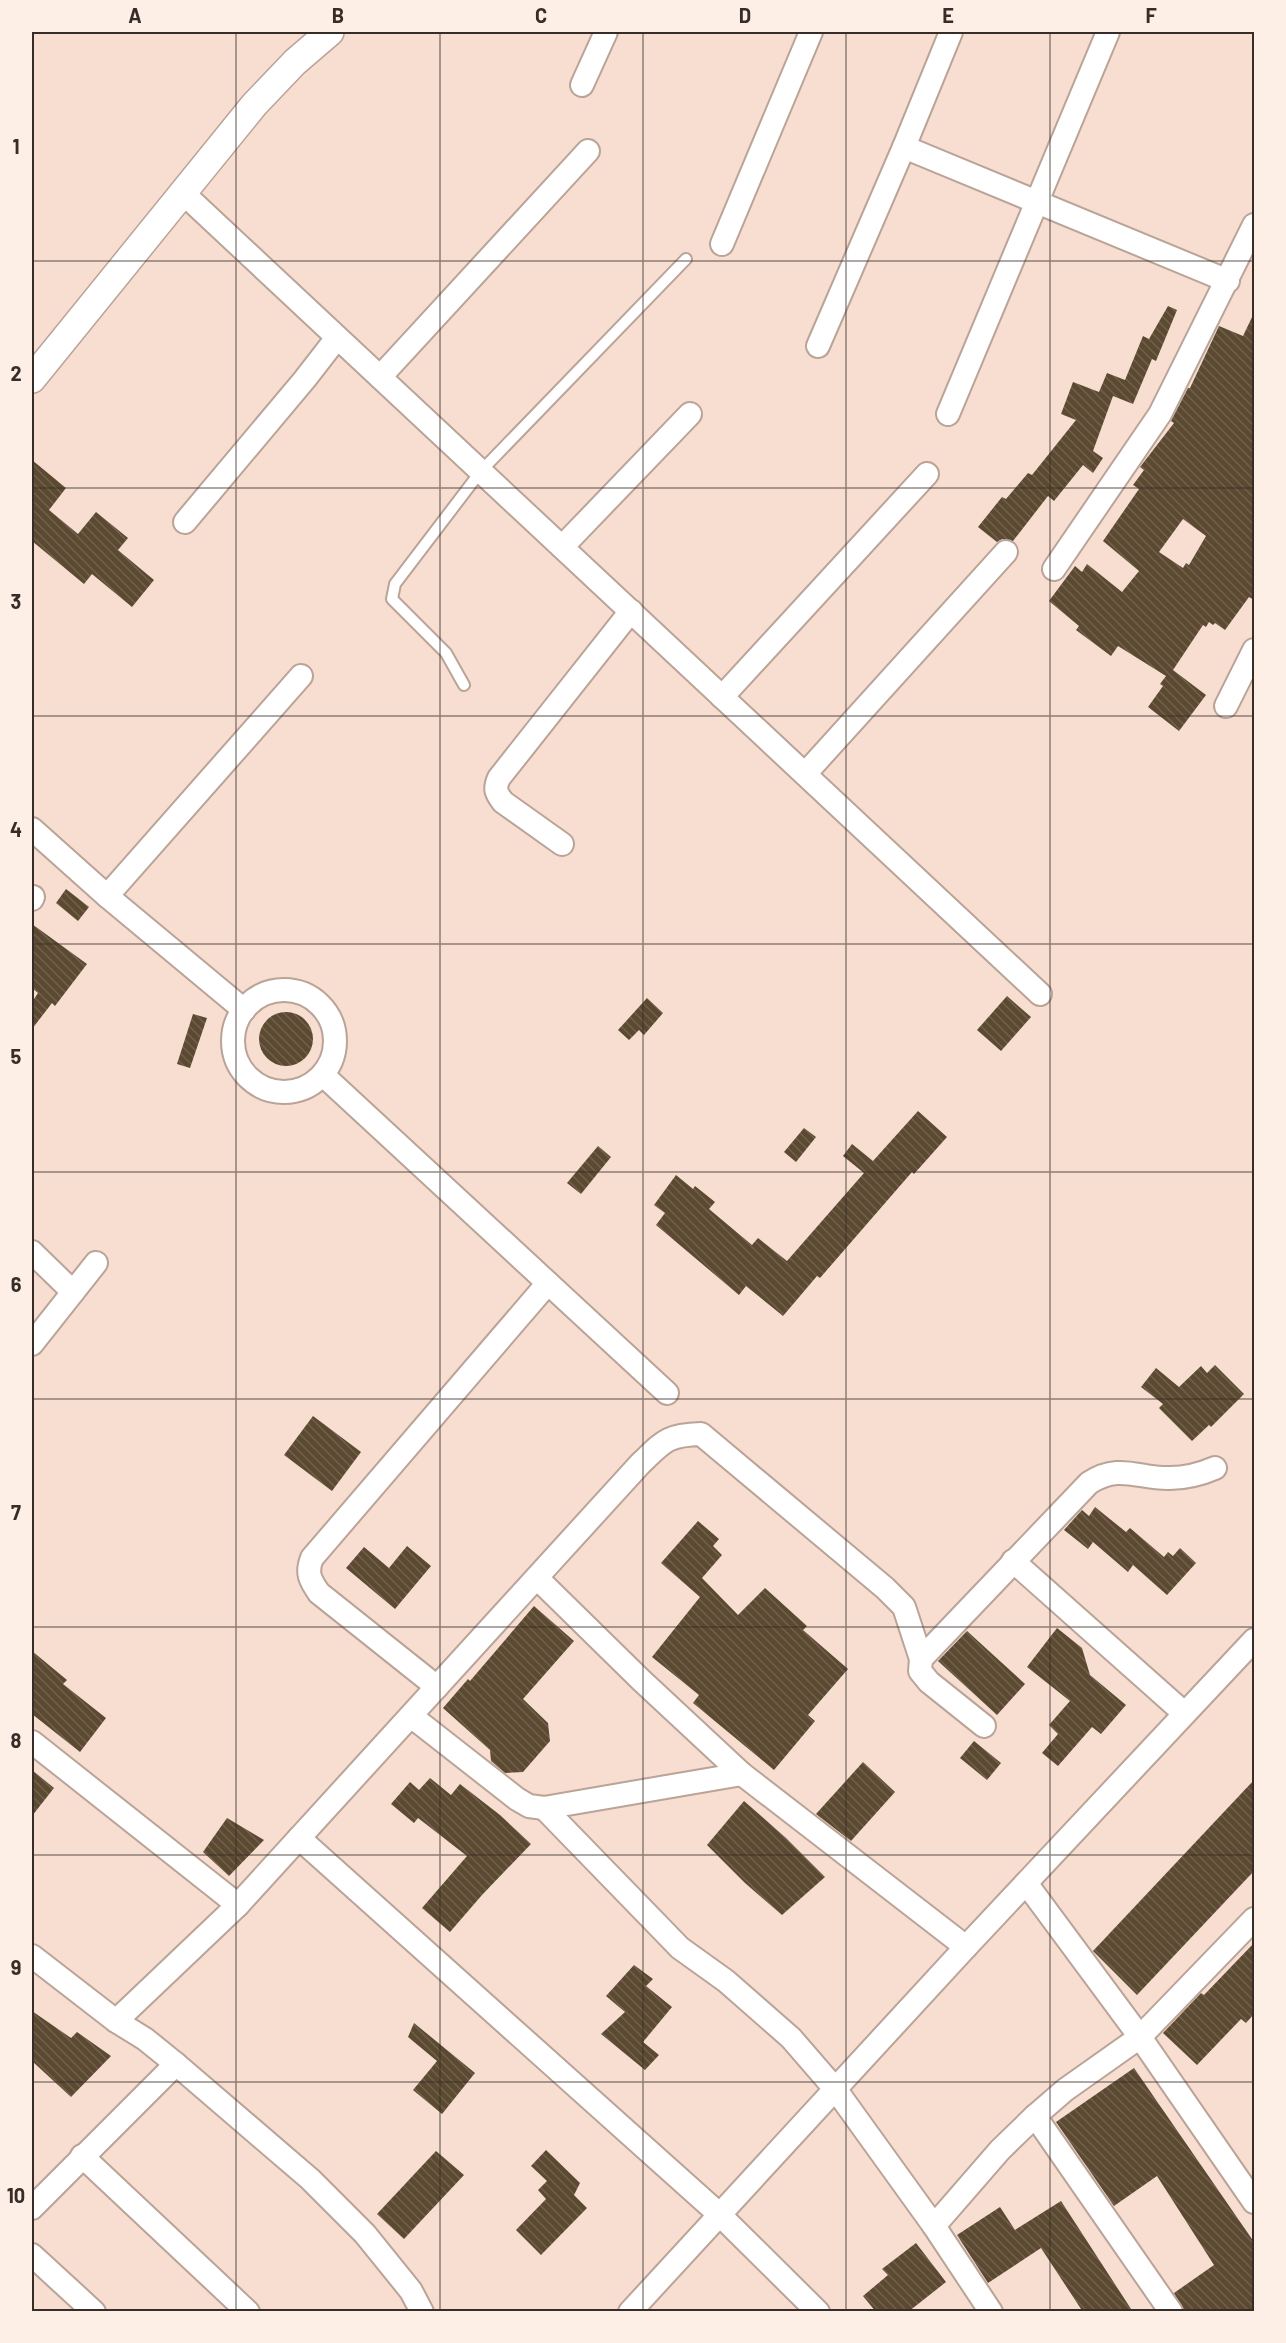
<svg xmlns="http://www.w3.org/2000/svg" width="1286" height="2343" font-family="Barlow,sans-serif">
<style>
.building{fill:url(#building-back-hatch);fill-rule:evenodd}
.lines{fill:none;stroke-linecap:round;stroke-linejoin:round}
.service-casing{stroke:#baa397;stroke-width:14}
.minor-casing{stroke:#baa397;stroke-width:26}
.tertiary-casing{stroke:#baa397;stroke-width:30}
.service{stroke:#fff;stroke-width:10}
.minor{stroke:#fff;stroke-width:22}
.tertiary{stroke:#fff;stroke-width:27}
.grid{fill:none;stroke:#362d28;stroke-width:1.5;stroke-opacity:0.55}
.neatline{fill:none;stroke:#362d28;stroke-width:2}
.grid-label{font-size:20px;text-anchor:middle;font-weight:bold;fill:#362d28}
</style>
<defs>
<pattern id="building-back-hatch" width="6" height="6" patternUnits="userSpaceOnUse" patternTransform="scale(1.5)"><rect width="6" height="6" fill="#5b4931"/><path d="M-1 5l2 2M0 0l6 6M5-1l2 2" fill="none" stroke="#70614d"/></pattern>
</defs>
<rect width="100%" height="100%" fill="#f7ded1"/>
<g class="building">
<path d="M 1168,306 L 1177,310 L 1156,361 L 1152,359 L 1133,404 L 1113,396 L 1093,451 L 1103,458 L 1093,473 L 1083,465 L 1054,501 L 1048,496 L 1013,541 L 1002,539 L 997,542 L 978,527 L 1002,497 L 1006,499 L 1028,473 L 1032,475 L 1076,420 L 1061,414 L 1073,382 L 1099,392 L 1107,373 L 1125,380 L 1143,336 L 1149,339 Z"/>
<path d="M 1254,313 L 1254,600 L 1249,597 L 1225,630 L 1215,623 L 1213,625 L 1209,622 L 1206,627 L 1203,625 L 1173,670 L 1206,695 L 1179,731 L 1148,707 L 1163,686 L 1160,684 L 1166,676 L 1118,646 L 1111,656 L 1076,630 L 1079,626 L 1049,601 L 1075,566 L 1082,572 L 1087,564 L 1122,592 L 1139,571 L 1103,541 L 1139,489 L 1133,485 L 1144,470 L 1140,467 L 1174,423 L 1171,421 L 1188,388 L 1190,388 L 1219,326 L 1243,336 ZM 1183,519 L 1206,536 L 1189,565 L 1186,563 L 1183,568 L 1159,552 Z"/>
<path d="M 32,460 L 66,488 L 49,510 L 78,534 L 96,512 L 128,538 L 118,550 L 154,580 L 132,607 L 92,574 L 84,584 L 32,541 Z"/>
<path d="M 66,889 L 89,907 L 78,921 L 56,903 Z"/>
<path d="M 32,924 L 87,964 L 55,1006 L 52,1003 L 32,1029 L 32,1002 L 38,993 L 32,988 Z"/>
<path d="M 1007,996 L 1031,1017 L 1001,1051 L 977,1030 Z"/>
<path d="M 647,998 L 663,1013 L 644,1035 L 639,1030 L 629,1040 L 618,1030 Z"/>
<circle cx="286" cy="1039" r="27"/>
<path d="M 193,1014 L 207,1018 L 190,1068 L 177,1064 Z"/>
<path d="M 918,1111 L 947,1137 L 914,1174 L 912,1172 L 820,1278 L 817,1276 L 783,1316 L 746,1286 L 739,1295 L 656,1225 L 665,1213 L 654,1205 L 676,1175 L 693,1189 L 695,1186 L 715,1202 L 709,1209 L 752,1245 L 758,1238 L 787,1261 L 864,1173 L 843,1156 L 852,1144 L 873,1161 Z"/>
<path d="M 804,1128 L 816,1137 L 796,1162 L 784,1152 Z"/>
<path d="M 598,1146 L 611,1157 L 581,1194 L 567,1183 Z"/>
<path d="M 1215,1365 L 1244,1394 L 1211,1427 L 1209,1425 L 1192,1441 L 1159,1408 L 1163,1404 L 1141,1387 L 1156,1368 L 1179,1387 L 1201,1366 L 1207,1373 Z"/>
<path d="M 313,1416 L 361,1452 L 332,1491 L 284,1455 Z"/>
<path d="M 1095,1507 L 1126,1532 L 1130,1528 L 1164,1557 L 1168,1552 L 1173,1556 L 1180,1548 L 1196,1563 L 1167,1595 L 1133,1565 L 1128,1572 L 1093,1542 L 1088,1549 L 1064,1530 L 1082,1510 L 1089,1516 Z"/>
<path d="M 698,1521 L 719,1539 L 713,1546 L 722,1555 L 702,1578 L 738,1615 L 765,1588 L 807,1626 L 803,1630 L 848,1669 L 808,1715 L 815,1721 L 774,1770 L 693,1703 L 699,1695 L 652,1657 L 700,1597 L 661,1563 Z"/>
<path d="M 407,1546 L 431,1566 L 395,1609 L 346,1568 L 364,1547 L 389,1568 Z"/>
<path d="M 534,1606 L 574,1641 L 523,1699 L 548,1723 L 550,1741 L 523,1772 L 505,1773 L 491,1761 L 490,1750 L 443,1708 L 468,1679 L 470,1681 Z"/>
<path d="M 1057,1628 L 1082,1648 L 1090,1675 L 1126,1705 L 1101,1734 L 1092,1727 L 1058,1766 L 1042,1753 L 1058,1734 L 1049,1725 L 1070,1701 L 1027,1667 Z"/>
<path d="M 967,1631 L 1025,1684 L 997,1715 L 938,1661 Z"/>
<path d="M 32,1651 L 67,1680 L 63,1684 L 106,1718 L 80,1752 L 32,1714 Z"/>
<path d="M 974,1741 L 1001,1763 L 987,1780 L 960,1758 Z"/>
<path d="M 863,1762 L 895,1792 L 851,1841 L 816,1814 Z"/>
<path d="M 32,1770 L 54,1788 L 32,1816 Z"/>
<path d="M 430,1778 L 451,1795 L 460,1784 L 500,1815 L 531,1844 L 482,1895 L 450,1932 L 422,1908 L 467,1856 L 418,1818 L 414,1823 L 391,1804 L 410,1782 L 419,1790 Z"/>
<path d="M 1254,1780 L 1254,1871 L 1137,1995 L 1093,1951 Z"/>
<path d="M 744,1801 L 786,1838 L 825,1877 L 782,1915 L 745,1883 L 707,1845 Z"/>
<path d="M 227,1818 L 264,1840 L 229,1876 L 203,1852 Z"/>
<path d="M 1254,1943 L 1254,2014 L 1246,2023 L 1241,2019 L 1197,2065 L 1163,2033 L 1201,1993 L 1204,1995 Z"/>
<path d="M 634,1965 L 653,1979 L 646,1986 L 672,2007 L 643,2042 L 659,2055 L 645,2070 L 601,2034 L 625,2012 L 606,1996 Z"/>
<path d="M 32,2011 L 71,2038 L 77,2032 L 111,2056 L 71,2097 L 32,2061 Z"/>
<path d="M 414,2023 L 475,2073 L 442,2114 L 413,2090 L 437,2061 L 408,2037 Z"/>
<path d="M 1134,2068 L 1254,2242 L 1254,2312 L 1184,2312 L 1174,2293 L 1214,2265 L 1157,2176 L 1114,2206 L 1056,2122 Z"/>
<path d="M 546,2150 L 580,2183 L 574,2195 L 587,2208 L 541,2255 L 516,2230 L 546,2199 L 538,2190 L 547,2181 L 531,2166 Z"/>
<path d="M 436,2151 L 464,2175 L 404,2239 L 377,2214 Z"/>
<path d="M 1061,2201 L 1133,2312 L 1083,2312 L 1041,2248 L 988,2283 L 957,2235 L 1000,2207 L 1015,2230 Z"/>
<path d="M 916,2243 L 946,2282 L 908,2312 L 876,2312 L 863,2296 L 888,2275 L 882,2269 Z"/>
</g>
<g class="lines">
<g class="service-casing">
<path id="service" d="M 464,685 L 446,653 L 392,599 L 395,584 L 481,471 L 686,259"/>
</g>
<g class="minor-casing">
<g id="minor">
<path d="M 582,85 L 606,32"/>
<path d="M 904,147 L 1228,281"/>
<path d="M 183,193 L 1040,994"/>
<path d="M 722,244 L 811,32"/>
<path d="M 818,346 L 904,147 L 951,32"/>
<path d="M 380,377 L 588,151"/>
<path d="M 948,414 L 1108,32"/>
<path d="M 185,522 L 305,379 L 336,339"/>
<path d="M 562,547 L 690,414"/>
<path d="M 1054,569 L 1160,414 L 1254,225"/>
<path d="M 722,697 L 927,474"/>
<path d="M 1226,706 L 1254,650"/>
<path d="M 805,774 L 1006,552"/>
<path d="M 32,829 L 107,896 L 244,1010"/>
<path d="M 562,844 L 503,802 C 496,793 494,789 499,778 L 631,611"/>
<path d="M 107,896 L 301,676"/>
<path d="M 32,899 L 33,897"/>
<circle cx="284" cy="1041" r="51"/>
<path d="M 323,1075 L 667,1393"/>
<path d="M 32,1252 L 73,1292"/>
<path d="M 32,1344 L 96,1263"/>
<path d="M 1013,1561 L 1184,1713"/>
<path d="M 537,1578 L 641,1680 L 742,1774 L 966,1947"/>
<path d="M 437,1687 L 319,1593 C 310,1580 306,1573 312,1558 L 548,1283"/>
<path d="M 411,1716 L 517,1799 L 529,1806 L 544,1808 L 742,1774"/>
<path d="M 984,1726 L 929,1682 L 920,1671 L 921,1659 L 1089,1483 C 1120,1463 1138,1479 1170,1478 C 1187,1478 1201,1474 1215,1468"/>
<path d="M 32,1742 L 238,1905"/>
<path d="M 544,1808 L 680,1948 L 726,1981 L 791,2038 L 836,2090 L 934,2226 L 991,2312"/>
<path d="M 299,1838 L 720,2215 L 818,2312"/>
<path d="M 1026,1883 L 1140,2037 L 1254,2202"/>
<path d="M 32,1956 L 116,2021 L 145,2039 L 176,2064 L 310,2179 L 365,2234 L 411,2291 L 422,2312"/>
<path d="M 116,2021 L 238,1905 L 640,1464 C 664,1441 667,1435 701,1434 L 885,1588 L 904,1607 L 921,1659"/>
<path d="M 1035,2116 L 1171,2312"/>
<path d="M 82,2156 L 248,2312"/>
<path d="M 32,2208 L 176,2064"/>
<path d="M 934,2226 L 1000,2150 L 1035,2116 L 1065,2090 L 1140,2037 L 1254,1919"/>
<path d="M 32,2255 L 94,2312"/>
<path d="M 630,2312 L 966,1947 L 1254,1640"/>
</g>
</g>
<g class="tertiary-casing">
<path id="tertiary" d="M 32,379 L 254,105 L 295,62 L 330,32"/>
</g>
<use href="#service" class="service"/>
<use href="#minor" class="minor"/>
<use href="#tertiary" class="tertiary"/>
</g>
<path class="grid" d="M 236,32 L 236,2312M 440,32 L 440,2312M 643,32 L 643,2312M 846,32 L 846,2312M 1050,32 L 1050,2312M 32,261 L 1254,261M 32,488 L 1254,488M 32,716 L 1254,716M 32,944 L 1254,944M 32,1172 L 1254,1172M 32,1399 L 1254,1399M 32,1627 L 1254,1627M 32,1855 L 1254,1855M 32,2082 L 1254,2082"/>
<rect width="1286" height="2343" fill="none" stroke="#fdeee6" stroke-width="66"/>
<rect x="33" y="33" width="1220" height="2277" class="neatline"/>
<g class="grid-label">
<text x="135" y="23">A</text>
<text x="338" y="23">B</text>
<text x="541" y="23">C</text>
<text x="745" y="23">D</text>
<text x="948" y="23">E</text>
<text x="1151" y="23">F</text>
<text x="16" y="154">1</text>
<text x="16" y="381">2</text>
<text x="16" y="609">3</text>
<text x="16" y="837">4</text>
<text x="16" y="1064">5</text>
<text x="16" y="1292">6</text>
<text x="16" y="1520">7</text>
<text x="16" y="1748">8</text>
<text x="16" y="1975">9</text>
<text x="16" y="2203">10</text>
</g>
</svg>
